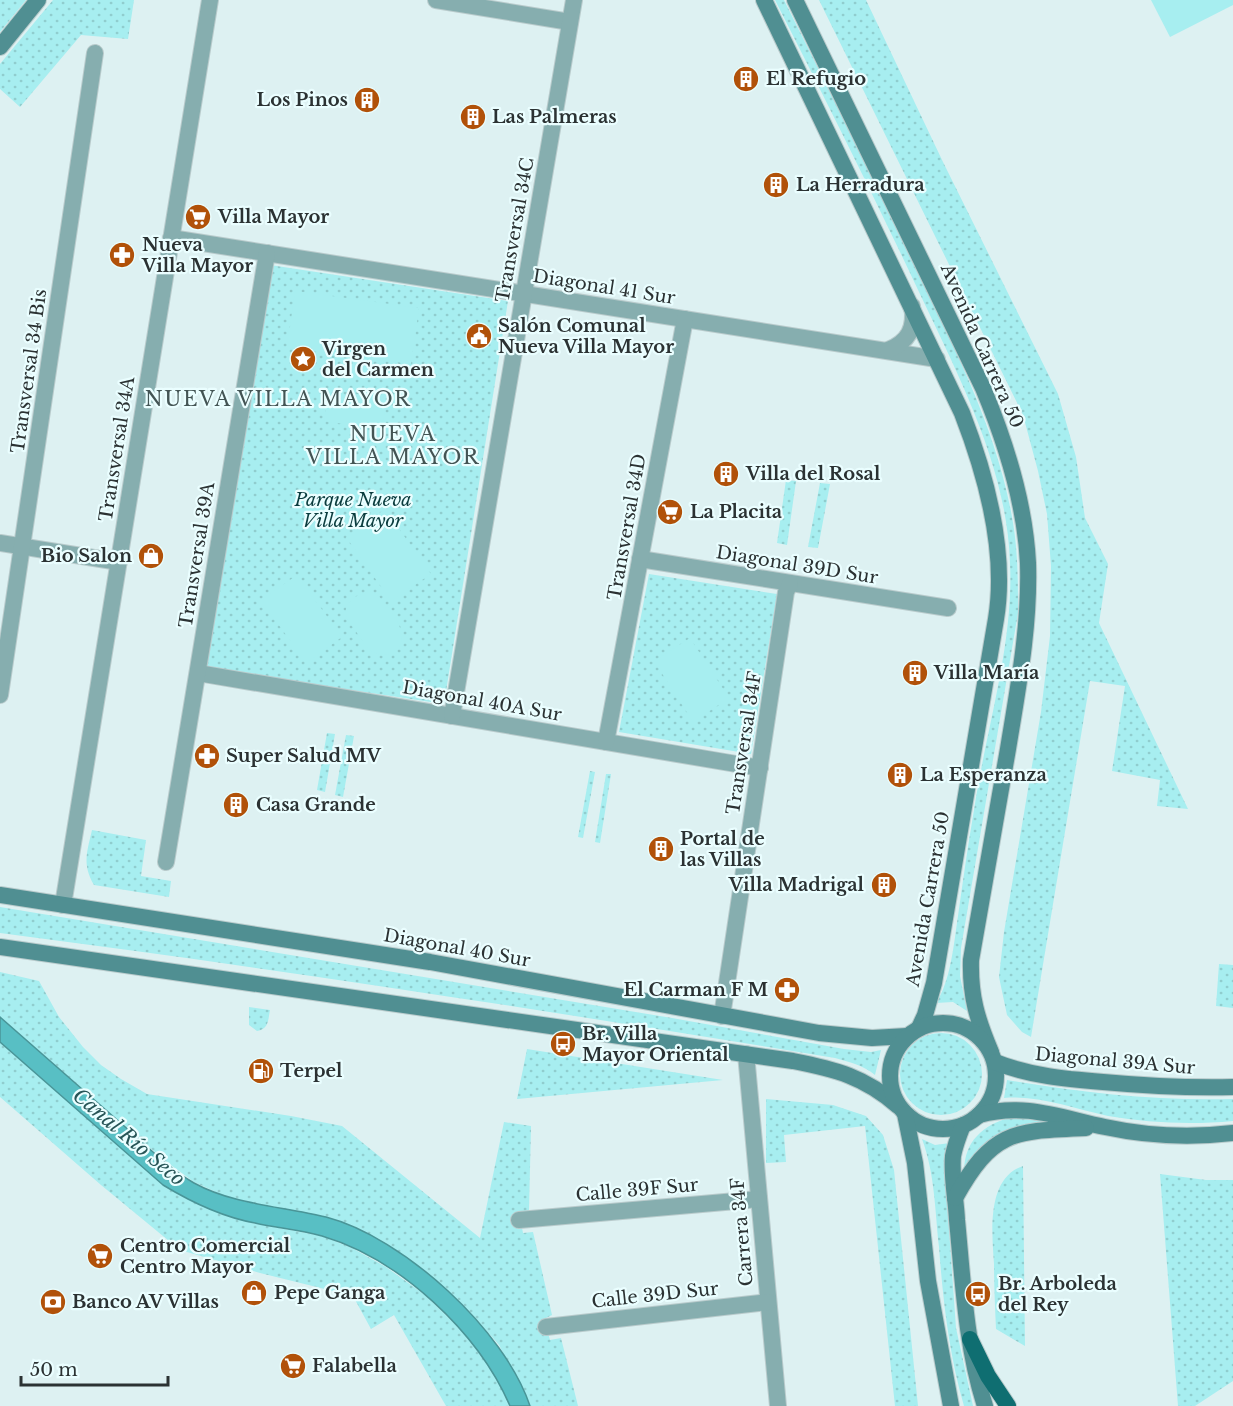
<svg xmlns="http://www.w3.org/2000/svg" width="1233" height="1406" font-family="'Libre Baskerville',serif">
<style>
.green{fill:url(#green-dots)}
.pitch{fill:#a7eef0}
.water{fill:#58bfc4;stroke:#4a9598;stroke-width:1.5}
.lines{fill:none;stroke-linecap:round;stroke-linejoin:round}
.minor-casing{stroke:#b9cbcc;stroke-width:18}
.secondary-casing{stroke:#b9cbcc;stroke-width:18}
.trunk-casing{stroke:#b9cbcc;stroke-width:18}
.minor{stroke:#86aeaf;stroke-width:16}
.secondary{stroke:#508f92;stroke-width:16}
.trunk{stroke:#0f6e71;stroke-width:16}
.labels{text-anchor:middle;stroke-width:4.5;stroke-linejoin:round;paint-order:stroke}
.poi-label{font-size:18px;font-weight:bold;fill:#2b3233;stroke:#eafeff;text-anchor:start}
.street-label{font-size:18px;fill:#2b3233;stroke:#eafeff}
.park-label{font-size:18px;font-style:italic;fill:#0a3c3e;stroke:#eafeff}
.neighbourhood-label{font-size:20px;letter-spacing:1.5px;fill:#435454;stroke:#eafeff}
.water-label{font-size:20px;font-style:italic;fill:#275557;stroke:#eafeff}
</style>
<defs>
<pattern id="green-dots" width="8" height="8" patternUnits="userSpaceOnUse" patternTransform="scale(1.5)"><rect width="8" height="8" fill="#a7eef0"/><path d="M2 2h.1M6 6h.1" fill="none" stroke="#90cdce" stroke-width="1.8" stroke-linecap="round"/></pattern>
</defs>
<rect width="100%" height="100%" fill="#ddf1f2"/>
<g class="green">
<path d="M 0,0 L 26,0 L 0,32 Z"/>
<path d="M 53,0 L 134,0 L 128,39 L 81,35 L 20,107 L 0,89 L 0,64 Z"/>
<path d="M 775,0 L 784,0 C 828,88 872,176 915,265 C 954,348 998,431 1013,523 C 1018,553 1018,583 1018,613 L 961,948 L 960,976 L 967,1011 L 953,1002 L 936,1003 C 951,981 954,942 958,916 C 963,880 968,845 974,810 C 986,730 1014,643 1010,563 C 1007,467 959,377 919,292 C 873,194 824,97 775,0 Z"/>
<path d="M 819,0 L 866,0 L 943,162 L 1058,394 L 1076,457 L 1085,518 L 1108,564 L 1099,623 L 1188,809 L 1157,806 L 1160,780 L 1112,771 L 1125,686 L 1090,681 L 1031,1037 L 1022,1032 L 1007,1015 L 999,977 L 1004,932 L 1041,712 L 1050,636 L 1051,566 L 1047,514 L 1038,471 L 1023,415 Z"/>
<path d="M 270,265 L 508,301 L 444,704 L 206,668 Z"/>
<path d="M 786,480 L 796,481 L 787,545 L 777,543 Z"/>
<path d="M 820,483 L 830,484 L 818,548 L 808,547 Z"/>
<path d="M 649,574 L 777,594 L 751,754 L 619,732 Z"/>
<path d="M 327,733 L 335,734 L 325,792 L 317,790 Z"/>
<path d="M 346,735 L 354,736 L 343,797 L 335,795 Z"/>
<path d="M 590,771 L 595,772 L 583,838 L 578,837 Z"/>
<path d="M 606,774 L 611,774 L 600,843 L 595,842 Z"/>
<path d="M 92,830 L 146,840 L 141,876 L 171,881 L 169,897 L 94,885 C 82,864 87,852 92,830 Z"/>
<path d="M 0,907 L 672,1018 L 844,1049 L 871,1052 L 881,1050 L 875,1075 C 863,1065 849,1062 835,1058 C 557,1012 279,969 0,933 Z"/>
<path d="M 1219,964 L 1233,965 L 1233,1008 L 1216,1006 Z"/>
<path d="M 0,972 L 39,981 L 59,1017 L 83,1047 L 101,1065 L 121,1079 L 147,1094 L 291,1116 L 342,1126 L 480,1238 L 504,1122 L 531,1126 L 529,1211 L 519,1212 L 523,1233 L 533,1232 L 552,1315 L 544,1319 L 550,1340 L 561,1338 L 578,1406 L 530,1406 L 499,1345 L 470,1312 L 400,1253 L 356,1227 L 326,1217 L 229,1198 L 194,1182 L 164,1160 L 0,1017 Z"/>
<path d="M 249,1007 L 270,1010 C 268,1020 269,1029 257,1031 L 249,1025 Z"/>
<circle cx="941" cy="1074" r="41"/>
<path d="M 0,1042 L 163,1185 L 252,1223 L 322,1236 L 352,1248 L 386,1267 L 425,1295 L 466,1335 L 495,1375 L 510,1406 L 446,1406 L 394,1315 L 371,1329 L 353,1296 L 260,1273 L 180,1250 L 101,1185 L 0,1097 Z"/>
<path d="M 527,1049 L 723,1080 L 517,1099 Z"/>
<path d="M 1007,1080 C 1082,1093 1157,1101 1233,1099 L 1233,1121 C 1191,1125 1149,1123 1108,1116 C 1074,1109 1040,1095 1004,1098 Z"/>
<path d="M 766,1099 L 833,1105 L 866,1116 L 883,1135 L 894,1170 L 918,1406 L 895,1406 L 865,1126 L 784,1135 L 786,1162 L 766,1163 Z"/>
<path d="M 1011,1117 L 1052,1122 L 964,1172 C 964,1141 983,1125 1011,1117 Z"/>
<path d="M 922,1139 L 935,1145 L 950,1143 L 945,1173 L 956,1328 L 973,1406 L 964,1406 C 949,1354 943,1301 939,1247 C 935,1211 935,1174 922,1139 Z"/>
<path d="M 1023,1166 L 1025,1346 L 996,1329 C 995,1307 994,1285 994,1264 C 992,1233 986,1178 1023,1166 Z"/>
<path d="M 1160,1174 L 1206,1180 L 1233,1180 L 1233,1381 L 1195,1406 L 1178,1406 Z"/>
</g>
<g class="pitch">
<path d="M 1151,0 L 1233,0 L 1233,5 L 1170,37 Z"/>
<path d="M 295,291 L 419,308 L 411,364 L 287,348 Z"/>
<path d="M 328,397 L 386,406 L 382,430 L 324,421 Z"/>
<path d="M 385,509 L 431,574 L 391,601 L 346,537 Z"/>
<path d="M 297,575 L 342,637 L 306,663 L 261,600 Z"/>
<path d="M 372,591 C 385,600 414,636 397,649 C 392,653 386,656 380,655 C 369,653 363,642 357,633 C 354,628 349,623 347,617 C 341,602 360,592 372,591 Z"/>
<path d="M 690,638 L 729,698 L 693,722 L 654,661 Z"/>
</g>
<path class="water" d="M 0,1017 C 41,1053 82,1089 123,1125 C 146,1145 168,1168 194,1183 C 234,1205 282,1206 326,1217 C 403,1237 505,1330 530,1406 L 510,1406 C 478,1332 400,1259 322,1236 C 301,1230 277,1228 255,1223 C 222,1217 191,1202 163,1185 L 0,1042 Z"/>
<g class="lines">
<g class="minor-casing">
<g id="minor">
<path d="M 436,0 L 570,22"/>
<path d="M 171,238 L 937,359"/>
<path d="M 888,350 C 908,342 916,328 912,306"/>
<path d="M 0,543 L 119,562"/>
<path d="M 640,559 L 948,608"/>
<path d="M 198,673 L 760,768"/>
<path d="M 0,695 L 95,53"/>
<path d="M 452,716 L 574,0"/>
<path d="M 606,742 L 685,319"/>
<path d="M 166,862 L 267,253"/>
<path d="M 63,905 L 210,0"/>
<path d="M 722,1016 L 786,592 L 790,584"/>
<path d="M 746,1054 L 778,1406"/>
<path d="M 519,1220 L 759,1199"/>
<path d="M 546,1327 L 768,1302"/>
</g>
</g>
<g class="secondary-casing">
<g id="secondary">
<path d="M 764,0 L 962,413 C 986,475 1007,552 996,619 L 934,983 L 925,1015 L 919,1028"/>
<path d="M 795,0 L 983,388 C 1006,443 1025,503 1028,563 C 1030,626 1018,688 1008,749 C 996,819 983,890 971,960 C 970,996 977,1019 991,1052"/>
<path d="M 0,47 L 38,0"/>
<path d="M 0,895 L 430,962 L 819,1033 L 872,1038 L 907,1036"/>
<path d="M 0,947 L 793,1061 C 835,1069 865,1077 898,1106"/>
<circle cx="943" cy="1076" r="53"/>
<path d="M 995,1062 C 1030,1076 1066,1079 1103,1082 C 1147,1086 1190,1088 1233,1087"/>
<path d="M 905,1114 L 915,1163 L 928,1281 L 951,1406"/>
<path d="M 979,1115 C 1024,1102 1061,1118 1105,1127 C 1147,1136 1191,1138 1233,1133"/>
<path d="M 963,1125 C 959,1135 955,1145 953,1156 C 951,1176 956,1199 957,1220 C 963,1282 966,1347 985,1406"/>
<path d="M 955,1198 C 993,1130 1013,1131 1086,1128"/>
</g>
</g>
<g class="trunk-casing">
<path id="trunk" d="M 970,1339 L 988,1376 L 1008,1406"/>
</g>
<use href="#minor" class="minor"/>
<use href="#secondary" class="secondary"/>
<use href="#trunk" class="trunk"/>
</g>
<defs>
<g id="building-disc" transform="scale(1.35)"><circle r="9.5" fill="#b15109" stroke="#eafeff"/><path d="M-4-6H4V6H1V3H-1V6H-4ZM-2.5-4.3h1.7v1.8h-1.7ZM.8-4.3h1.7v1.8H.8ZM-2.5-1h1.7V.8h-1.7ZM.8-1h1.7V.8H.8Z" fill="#fff"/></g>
<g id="supermarket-disc" transform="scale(1.35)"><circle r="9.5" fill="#b15109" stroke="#eafeff"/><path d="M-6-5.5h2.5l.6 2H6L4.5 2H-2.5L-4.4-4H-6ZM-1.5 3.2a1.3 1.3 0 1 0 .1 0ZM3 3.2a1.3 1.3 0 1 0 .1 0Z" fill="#fff"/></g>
<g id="pharmacy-disc" transform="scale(1.35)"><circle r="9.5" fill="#b15109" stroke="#eafeff"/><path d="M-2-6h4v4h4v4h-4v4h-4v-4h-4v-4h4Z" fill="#fff"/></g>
<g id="civic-disc" transform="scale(1.35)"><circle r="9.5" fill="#b15109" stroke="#eafeff"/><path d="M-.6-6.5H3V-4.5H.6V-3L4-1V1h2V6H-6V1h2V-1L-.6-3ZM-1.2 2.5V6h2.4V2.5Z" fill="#fff"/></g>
<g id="sight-disc" transform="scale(1.35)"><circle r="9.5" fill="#b15109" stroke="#eafeff"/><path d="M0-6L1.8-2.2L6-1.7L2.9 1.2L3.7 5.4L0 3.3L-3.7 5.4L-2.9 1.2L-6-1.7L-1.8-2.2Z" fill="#fff"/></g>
<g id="shop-disc" transform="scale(1.35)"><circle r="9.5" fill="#b15109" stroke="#eafeff"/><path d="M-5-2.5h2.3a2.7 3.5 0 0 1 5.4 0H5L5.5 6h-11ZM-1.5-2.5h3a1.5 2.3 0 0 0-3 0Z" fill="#fff"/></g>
<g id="bus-disc" transform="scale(1.35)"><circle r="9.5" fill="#b15109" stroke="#eafeff"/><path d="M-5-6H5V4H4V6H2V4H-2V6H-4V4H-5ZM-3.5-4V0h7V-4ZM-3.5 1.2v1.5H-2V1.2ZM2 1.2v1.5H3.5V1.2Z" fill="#fff"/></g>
<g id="fuel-disc" transform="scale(1.35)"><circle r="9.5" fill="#b15109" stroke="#eafeff"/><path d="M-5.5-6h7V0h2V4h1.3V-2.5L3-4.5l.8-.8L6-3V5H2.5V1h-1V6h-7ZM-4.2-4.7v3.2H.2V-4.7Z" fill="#fff"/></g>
<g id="bank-disc" transform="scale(1.35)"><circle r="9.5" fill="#b15109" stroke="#eafeff"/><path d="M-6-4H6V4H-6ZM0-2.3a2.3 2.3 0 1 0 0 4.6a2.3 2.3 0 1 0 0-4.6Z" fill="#fff"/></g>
</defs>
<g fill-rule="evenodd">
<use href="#building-disc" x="746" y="79"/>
<use href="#building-disc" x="367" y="100"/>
<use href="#building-disc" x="473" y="117"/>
<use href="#building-disc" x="776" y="185"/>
<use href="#supermarket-disc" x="198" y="217"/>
<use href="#pharmacy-disc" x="122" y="255"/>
<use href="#civic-disc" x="479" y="336"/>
<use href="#sight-disc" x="303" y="359"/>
<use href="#building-disc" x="726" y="474"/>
<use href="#supermarket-disc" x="670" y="512"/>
<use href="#shop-disc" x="151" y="556"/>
<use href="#building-disc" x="915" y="673"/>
<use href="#pharmacy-disc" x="207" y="756"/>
<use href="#building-disc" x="900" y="775"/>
<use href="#building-disc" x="236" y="805"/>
<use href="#building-disc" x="661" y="849"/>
<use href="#building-disc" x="884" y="885"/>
<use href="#pharmacy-disc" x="787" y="990"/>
<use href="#bus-disc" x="563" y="1044"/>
<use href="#fuel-disc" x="261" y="1071"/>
<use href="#supermarket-disc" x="100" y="1256"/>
<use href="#shop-disc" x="254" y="1293"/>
<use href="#bus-disc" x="978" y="1294"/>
<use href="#bank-disc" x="53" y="1302"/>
<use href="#supermarket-disc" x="293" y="1366"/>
</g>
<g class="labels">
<g class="poi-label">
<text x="766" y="85">El Refugio</text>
<text x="348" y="106" text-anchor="end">Los Pinos</text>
<text x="492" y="123">Las Palmeras</text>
<text x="796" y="191">La Herradura</text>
<text x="218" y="223">Villa Mayor</text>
<text x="142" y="251">Nueva<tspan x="142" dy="21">Villa Mayor</tspan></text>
<text x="498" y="332">Salón Comunal<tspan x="498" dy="21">Nueva Villa Mayor</tspan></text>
<text x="322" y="355">Virgen<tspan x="322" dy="21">del Carmen</tspan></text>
<text x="746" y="480">Villa del Rosal</text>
<text x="690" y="518">La Placita</text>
<text x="132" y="562" text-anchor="end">Bio Salon</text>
<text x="934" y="679">Villa María</text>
<text x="226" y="762">Super Salud MV</text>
<text x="920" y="781">La Esperanza</text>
<text x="256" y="811">Casa Grande</text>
<text x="680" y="845">Portal de<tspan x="680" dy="21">las Villas</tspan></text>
<text x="864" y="891" text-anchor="end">Villa Madrigal</text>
<text x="768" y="996" text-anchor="end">El Carman F M</text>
<text x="582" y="1040">Br. Villa<tspan x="582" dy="21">Mayor Oriental</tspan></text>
<text x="280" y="1077">Terpel</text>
<text x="120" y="1252">Centro Comercial<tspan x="120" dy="21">Centro Mayor</tspan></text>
<text x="998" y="1290">Br. Arboleda<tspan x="998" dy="21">del Rey</tspan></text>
<text x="274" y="1299">Pepe Ganga</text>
<text x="72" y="1308">Banco AV Villas</text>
<text x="312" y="1372">Falabella</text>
</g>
<g class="street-label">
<text transform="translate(515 230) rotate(-80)" y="6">Transversal 34C</text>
<text transform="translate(604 287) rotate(9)" y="6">Diagonal 41 Sur</text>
<text transform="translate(982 346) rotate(66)" y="6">Avenida Carrera 50</text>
<text transform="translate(29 371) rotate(-82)" y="6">Transversal 34 Bis</text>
<text transform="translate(117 449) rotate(-81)" y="6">Transversal 34A</text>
<text transform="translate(627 527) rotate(-80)" y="6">Transversal 34D</text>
<text transform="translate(197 555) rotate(-81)" y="6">Transversal 39A</text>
<text transform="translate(797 565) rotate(9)" y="6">Diagonal 39D Sur</text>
<text transform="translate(482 701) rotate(10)" y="6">Diagonal 40A Sur</text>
<text transform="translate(744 743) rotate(-81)" y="6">Transversal 34F</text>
<text transform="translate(928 899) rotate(-80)" y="6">Avenida Carrera 50</text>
<text transform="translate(457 948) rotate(10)" y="6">Diagonal 40 Sur</text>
<text transform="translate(1115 1061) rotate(5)" y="6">Diagonal 39A Sur</text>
<text transform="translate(637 1190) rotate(-5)" y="6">Calle 39F Sur</text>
<text transform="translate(742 1232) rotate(-95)" y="6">Carrera 34F</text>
<text transform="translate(655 1295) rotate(-6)" y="6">Calle 39D Sur</text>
</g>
<g class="park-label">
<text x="353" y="506">Parque Nueva<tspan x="353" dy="21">Villa Mayor</tspan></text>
</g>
<g class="neighbourhood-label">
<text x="278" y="406">NUEVA VILLA MAYOR</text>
<text x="393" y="441">NUEVA<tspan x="393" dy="23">VILLA MAYOR</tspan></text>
</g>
<g class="water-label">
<text transform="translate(129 1137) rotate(40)" y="7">Canal Río Seco</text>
</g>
</g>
<path d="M21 1376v9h147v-9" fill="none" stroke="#2b3233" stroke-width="3"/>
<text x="30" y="1376" font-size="18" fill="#2b3233" stroke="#eafeff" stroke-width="4.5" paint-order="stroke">50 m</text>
</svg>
